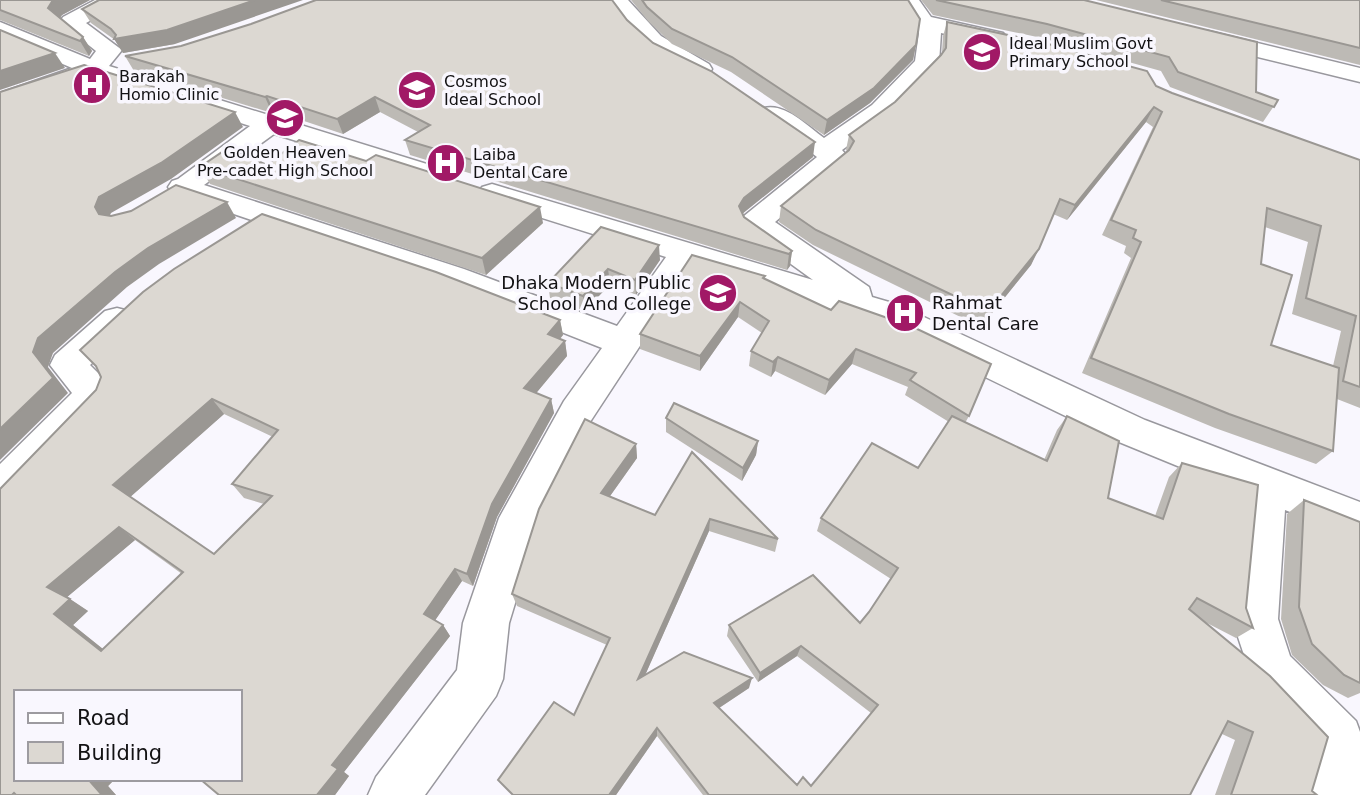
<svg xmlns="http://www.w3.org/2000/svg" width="1360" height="795" font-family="'DejaVu Sans',sans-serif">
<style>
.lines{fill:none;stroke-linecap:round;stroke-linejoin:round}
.minor-casing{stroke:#99989e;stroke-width:3}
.minor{fill:#fff;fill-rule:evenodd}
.wall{fill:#bdbab5;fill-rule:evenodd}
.shaded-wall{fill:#9a9793}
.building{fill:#dcd8d2;stroke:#9a9793;stroke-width:2;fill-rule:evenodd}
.labels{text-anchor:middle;stroke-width:7;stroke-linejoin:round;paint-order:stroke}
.far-poi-label{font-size:16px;fill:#131214;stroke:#f9f7fe;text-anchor:start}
.poi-label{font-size:18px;fill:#131214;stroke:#f9f7fe;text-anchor:end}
</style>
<rect width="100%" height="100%" fill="#f9f7fe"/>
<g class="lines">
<g class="minor-casing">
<g id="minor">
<path d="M 95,0 L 122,0 L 119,5 L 86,23 L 122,50 L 109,66 L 145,77 L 148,82 L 145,87 L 136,89 L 94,77 L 0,109 L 0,93 L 72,68 L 0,37 L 0,22 L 90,59 L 96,51 L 60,22 L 63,17 Z"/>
<path d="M 606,0 L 628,0 L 661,36 L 709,64 L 712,69 L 709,74 C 673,83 624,26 606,0 Z"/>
<path d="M 894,0 L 919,0 L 931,17 L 1003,33 L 1007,38 L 1003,43 L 995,45 L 941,33 L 939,63 L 935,68 L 890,115 L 842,150 L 848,157 L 844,163 L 775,222 L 869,287 L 872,297 L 896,304 L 1145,420 L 1360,502 L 1360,539 L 1285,510 L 1278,619 L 1290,656 L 1356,721 L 1360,732 L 1360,795 L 1310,795 L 1313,748 L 1255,688 L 1232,619 L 1246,494 L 1119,442 L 872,322 L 693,265 L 590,422 L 540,521 L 509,623 L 503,679 L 496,696 L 425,795 L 368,795 L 376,777 L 457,670 L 463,623 L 499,518 L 564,401 L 602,348 L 442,285 L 172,193 L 168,187 L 172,181 L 178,179 L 250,126 L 179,103 L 175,98 L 179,93 L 188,90 L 197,93 L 430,165 L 434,171 L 430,177 L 420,179 L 274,134 L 204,185 L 464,269 L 617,326 L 666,257 L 482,199 L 478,193 L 482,187 L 492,184 L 502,187 L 813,280 L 744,230 L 740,223 L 744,216 L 817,157 L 760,114 L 764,108 C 786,103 807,126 824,138 L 872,105 L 915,61 L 919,33 L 902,6 Z"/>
<path d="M 1208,31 L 1360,68 L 1360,82 L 1200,43 L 1196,38 L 1200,33 Z"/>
<path d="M 117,308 L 129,311 L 134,320 L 129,329 L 90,365 L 108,383 L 113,393 L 108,403 L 14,503 L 0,508 L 0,464 L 72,393 L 50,365 L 55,355 L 105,311 Z"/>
</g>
</g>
<use href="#minor" class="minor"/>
</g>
<g class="wall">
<path d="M 0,0 L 90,0 L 62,15 L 60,18 L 83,37 L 92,51 L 89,56 L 0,20 Z"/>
<path d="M 631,0 L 908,0 L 916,45 L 913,60 L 870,103 L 824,135 L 731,72 L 672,44 L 648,21 Z"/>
<path d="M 921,0 L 1084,0 L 1256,92 L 1278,100 L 1263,122 L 1170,87 L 1161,71 L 1042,38 L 933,15 Z"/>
<path d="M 1096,0 L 1360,0 L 1360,65 Z"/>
<path d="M 82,9 L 175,44 L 123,53 L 115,40 L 91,23 Z"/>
<path d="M 627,20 L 653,43 L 813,157 L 742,214 L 744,217 L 792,251 L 790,266 L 787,270 L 410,155 L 405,140 L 418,132 L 380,112 L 343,134 L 274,111 L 272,113 L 134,71 L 125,56 L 181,46 L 251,24 Z"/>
<path d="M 947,22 L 1156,86 L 1172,93 L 1360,160 L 1360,408 L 1337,399 L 1333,451 L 1316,464 L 1215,428 L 1082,373 L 1131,258 L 1124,253 L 1126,246 L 1102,235 L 1153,127 L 1146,122 L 1067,220 L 1053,214 L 1031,265 L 981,327 L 813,245 L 779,222 L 781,206 L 847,151 L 846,150 L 849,135 L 895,102 L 942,53 L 943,36 ZM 1265,227 L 1308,242 L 1292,314 L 1341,331 L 1333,366 L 1271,345 L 1261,264 Z"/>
<path d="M 267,165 L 543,223 L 486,275 L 210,184 L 200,167 Z"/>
<path d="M 262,214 L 436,272 L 560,320 L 563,335 L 560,339 L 565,341 L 567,356 L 536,393 L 551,399 L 554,413 L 497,517 L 473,586 L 462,581 L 435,620 L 443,625 L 450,636 L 344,772 L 349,776 L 335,795 L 219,795 L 200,779 L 240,779 L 240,692 L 16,692 L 16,779 L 115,779 L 108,786 L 116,795 L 0,795 L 0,489 L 96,390 L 101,377 L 97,368 L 80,350 L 143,292 L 174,269 ZM 224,414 L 273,437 L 232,484 L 244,498 L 264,504 L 214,554 L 130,497 ZM 135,540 L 182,574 L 103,649 L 73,625 L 88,611 L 67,597 Z"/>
<path d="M 601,227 L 660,260 L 636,295 L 610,284 L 585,311 L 550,298 L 548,283 Z"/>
<path d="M 765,279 L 831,310 L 839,301 L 969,416 L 965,423 L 1044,460 L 1057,430 L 1067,416 L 1108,498 L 1155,516 L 1169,477 L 1182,463 L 1246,608 L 1253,628 L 1236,638 L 1205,622 L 1312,791 L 1317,795 L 1215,795 L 1235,740 L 1222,734 L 1190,795 L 703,795 L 657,736 L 616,795 L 512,795 L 574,715 L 607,645 L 517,606 L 512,594 L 636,444 L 637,458 L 610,496 L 655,515 L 692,452 L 778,539 L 775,552 L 709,531 L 645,675 L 749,688 L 719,708 L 797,785 L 811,786 L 871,713 L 797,656 L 758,682 L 727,636 L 729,625 L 860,623 L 869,612 L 891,579 L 817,531 L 821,518 L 918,468 L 949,422 L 905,395 L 908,387 L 852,364 L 825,395 L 775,371 L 771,377 L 749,366 L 751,351 L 762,333 L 738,317 L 700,371 L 640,349 L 640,334 Z"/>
<path d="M 666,418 L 758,441 L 756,455 L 742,481 L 666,432 Z"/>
<path d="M 1304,500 L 1360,522 L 1360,693 L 1348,698 L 1323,685 L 1292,655 L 1281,619 L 1287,514 Z"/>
</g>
<g class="shaded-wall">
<path d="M 53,0 L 90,0 L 62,15 L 57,22 L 48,8 Z"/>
<path d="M 255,0 L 303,0 L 175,44 L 123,53 L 114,39 Z"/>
<path d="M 83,37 L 92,51 L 89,56 L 80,41 Z"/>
<path d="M 916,45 L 913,60 L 870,103 L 824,135 L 827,120 Z"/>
<path d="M 55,53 L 65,68 L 0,90 L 0,71 Z"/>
<path d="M 267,96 L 274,111 L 272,113 L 265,97 Z"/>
<path d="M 375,97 L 380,112 L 343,134 L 337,119 Z"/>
<path d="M 1154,107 L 1146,122 L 1067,220 L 1075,205 Z"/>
<path d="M 235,112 L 243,127 L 171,179 L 111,213 L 107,222 L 99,214 L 95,207 L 99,197 Z"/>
<path d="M 815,142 L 813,157 L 742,214 L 739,206 L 744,198 Z"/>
<path d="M 227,202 L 236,218 L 159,264 L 127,287 L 53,353 L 48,367 L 68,393 L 0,460 L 0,429 L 38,338 L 115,272 L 148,248 Z"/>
<path d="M 540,207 L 543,223 L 486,275 L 482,258 Z"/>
<path d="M 659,245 L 660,260 L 636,295 L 635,280 Z"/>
<path d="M 1039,249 L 1031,265 L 981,327 L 988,312 Z"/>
<path d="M 792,251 L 790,266 L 787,270 L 789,254 Z"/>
<path d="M 608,269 L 610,284 L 585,311 L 583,296 Z"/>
<path d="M 740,302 L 738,317 L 700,371 L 700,356 Z"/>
<path d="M 560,320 L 563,335 L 551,349 L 548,334 Z"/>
<path d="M 565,341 L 567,356 L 528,403 L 524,388 Z"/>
<path d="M 856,349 L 852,364 L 825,395 L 829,380 Z"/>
<path d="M 778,357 L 775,371 L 771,377 L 773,362 Z"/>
<path d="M 212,399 L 224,414 L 128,499 L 113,485 Z"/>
<path d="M 551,399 L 554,413 L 497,517 L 473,586 L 467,574 L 492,504 Z"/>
<path d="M 758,441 L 756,455 L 742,481 L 743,468 Z"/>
<path d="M 636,444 L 637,458 L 603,506 L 601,493 Z"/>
<path d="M 710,519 L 709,531 L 639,689 L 638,679 Z"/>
<path d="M 119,527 L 135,540 L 66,598 L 47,587 Z"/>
<path d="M 455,569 L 462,581 L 432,625 L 424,614 Z"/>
<path d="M 70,599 L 88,611 L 73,625 L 119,662 L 101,651 L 54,614 Z"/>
<path d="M 443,625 L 450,636 L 344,772 L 349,776 L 335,795 L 317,795 L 332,765 Z"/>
<path d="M 801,646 L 797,656 L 758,682 L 760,673 Z"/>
<path d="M 752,678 L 749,688 L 713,712 L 714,703 Z"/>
<path d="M 657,728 L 657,736 L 616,795 L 609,795 Z"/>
<path d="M 88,779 L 115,779 L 108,786 L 116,795 L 102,795 Z"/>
</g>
<g class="building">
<path d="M 0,0 L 53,0 L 48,8 L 83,37 L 80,41 L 0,10 Z"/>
<path d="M 99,0 L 255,0 L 167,30 L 114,39 L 116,35 L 111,29 L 82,9 Z"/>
<path d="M 316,0 L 612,0 L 627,20 L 653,43 L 711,71 L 815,142 L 744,198 L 739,206 L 744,217 L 792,251 L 789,254 L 405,140 L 430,125 L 375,97 L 337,119 L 267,96 L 265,97 L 125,56 L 181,46 L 251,24 Z"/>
<path d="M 642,0 L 908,0 L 920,19 L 916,45 L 874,88 L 827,120 L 732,57 L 672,29 L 647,7 Z"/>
<path d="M 936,0 L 1084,0 L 1257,42 L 1256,92 L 1278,100 L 1274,107 L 1178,72 L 1169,57 L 1047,24 Z"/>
<path d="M 1161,0 L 1360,0 L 1360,48 Z"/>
<path d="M 947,22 L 1041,42 L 1147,71 L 1156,86 L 1172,93 L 1360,160 L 1360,387 L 1343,381 L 1356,316 L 1306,298 L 1321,226 L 1267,208 L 1261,264 L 1292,275 L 1271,345 L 1339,368 L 1333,451 L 1229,414 L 1091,358 L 1141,242 L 1133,238 L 1136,230 L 1111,220 L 1162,112 L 1154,107 L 1075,205 L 1060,199 L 1039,249 L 988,312 L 816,230 L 781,206 L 849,150 L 854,141 L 849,135 L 895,102 L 941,55 L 946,48 Z"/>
<path d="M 0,30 L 55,53 L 0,71 Z"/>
<path d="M 84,65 L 235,112 L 161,163 L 99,197 L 95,207 L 99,214 L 111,216 L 131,211 L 176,185 L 227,202 L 148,248 L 115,272 L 38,338 L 33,352 L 53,378 L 0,429 L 0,92 Z"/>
<path d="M 299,140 L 366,161 L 376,155 L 540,207 L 482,258 L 200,167 L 228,148 L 267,165 Z"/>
<path d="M 262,214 L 436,272 L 560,320 L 548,334 L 565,341 L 524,388 L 551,399 L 492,504 L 467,574 L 455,569 L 424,614 L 443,625 L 332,765 L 338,769 L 317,795 L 219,795 L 200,779 L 240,779 L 240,692 L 16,692 L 16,779 L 88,779 L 102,795 L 16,795 L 14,793 L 12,795 L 0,795 L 0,489 L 96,390 L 101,377 L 96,366 L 80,350 L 143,292 L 174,269 ZM 212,399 L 278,430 L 232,484 L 272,496 L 214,554 L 113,485 ZM 119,527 L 183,572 L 101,651 L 54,614 L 70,599 L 47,587 Z"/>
<path d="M 601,227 L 659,245 L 635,280 L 608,269 L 583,296 L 548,283 Z"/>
<path d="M 692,255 L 765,276 L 763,278 L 831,310 L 839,301 L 913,327 L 991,364 L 969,416 L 910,380 L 916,373 L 856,349 L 829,380 L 778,357 L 773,362 L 751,351 L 769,321 L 740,302 L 700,356 L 640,334 Z"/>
<path d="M 674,403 L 758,441 L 743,468 L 666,418 Z"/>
<path d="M 952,416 L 1047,461 L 1067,416 L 1119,441 L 1108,498 L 1163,519 L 1182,463 L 1258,485 L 1246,608 L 1253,628 L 1197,598 L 1189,609 L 1270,676 L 1328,737 L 1312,791 L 1317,795 L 1231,795 L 1253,732 L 1228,721 L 1190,795 L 709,795 L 657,728 L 609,795 L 513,795 L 498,780 L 554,702 L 574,715 L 610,638 L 512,594 L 539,509 L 585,419 L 636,444 L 601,493 L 655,515 L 692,452 L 778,539 L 710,519 L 638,679 L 684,652 L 752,678 L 714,703 L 797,785 L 803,777 L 811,786 L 878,705 L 801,646 L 760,673 L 729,625 L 813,575 L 860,623 L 869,612 L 898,568 L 821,518 L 872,443 L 918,468 Z"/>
<path d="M 1304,500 L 1360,522 L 1360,683 L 1344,675 L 1312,644 L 1299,607 Z"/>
</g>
<defs>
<g id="school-disc" transform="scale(2.0125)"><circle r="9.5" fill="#a11966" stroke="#f9f7fe"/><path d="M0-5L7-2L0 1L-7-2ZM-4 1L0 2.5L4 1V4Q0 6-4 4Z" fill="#fff"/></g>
<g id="hospital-disc" transform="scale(2.0125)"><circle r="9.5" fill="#a11966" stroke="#f9f7fe"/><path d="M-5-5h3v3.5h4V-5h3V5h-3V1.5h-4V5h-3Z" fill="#fff"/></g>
</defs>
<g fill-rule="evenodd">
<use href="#school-disc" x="982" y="52"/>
<use href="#hospital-disc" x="92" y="85"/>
<use href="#school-disc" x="417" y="90"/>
<use href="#school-disc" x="285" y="118"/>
<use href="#hospital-disc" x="446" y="163"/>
<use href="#school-disc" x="718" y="293"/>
<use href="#hospital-disc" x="905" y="313"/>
</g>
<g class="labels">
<g class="far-poi-label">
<text x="1009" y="49">Ideal Muslim Govt<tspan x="1009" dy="18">Primary School</tspan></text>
<text x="119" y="82">Barakah<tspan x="119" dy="18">Homio Clinic</tspan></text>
<text x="444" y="87">Cosmos<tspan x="444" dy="18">Ideal School</tspan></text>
<text x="285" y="158" text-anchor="middle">Golden Heaven<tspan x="285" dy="18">Pre-cadet High School</tspan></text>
<text x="473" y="160">Laiba<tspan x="473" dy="18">Dental Care</tspan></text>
</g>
<g class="poi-label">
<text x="691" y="289">Dhaka Modern Public<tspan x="691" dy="21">School And College</tspan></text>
<text x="932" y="309" text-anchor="start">Rahmat<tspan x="932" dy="21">Dental Care</tspan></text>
</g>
</g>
<rect x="14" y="690" width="228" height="91" fill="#f9f7fe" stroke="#9d9ba0" stroke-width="2"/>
<rect x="28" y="713" width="35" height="10" fill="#ffffff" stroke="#9d9ba0" stroke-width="2"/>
<text x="77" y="725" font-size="21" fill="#131214">Road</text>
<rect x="28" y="742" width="35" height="21" fill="#dcd8d2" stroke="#9d9ba0" stroke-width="2"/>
<text x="77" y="760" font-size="21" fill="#131214">Building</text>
</svg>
